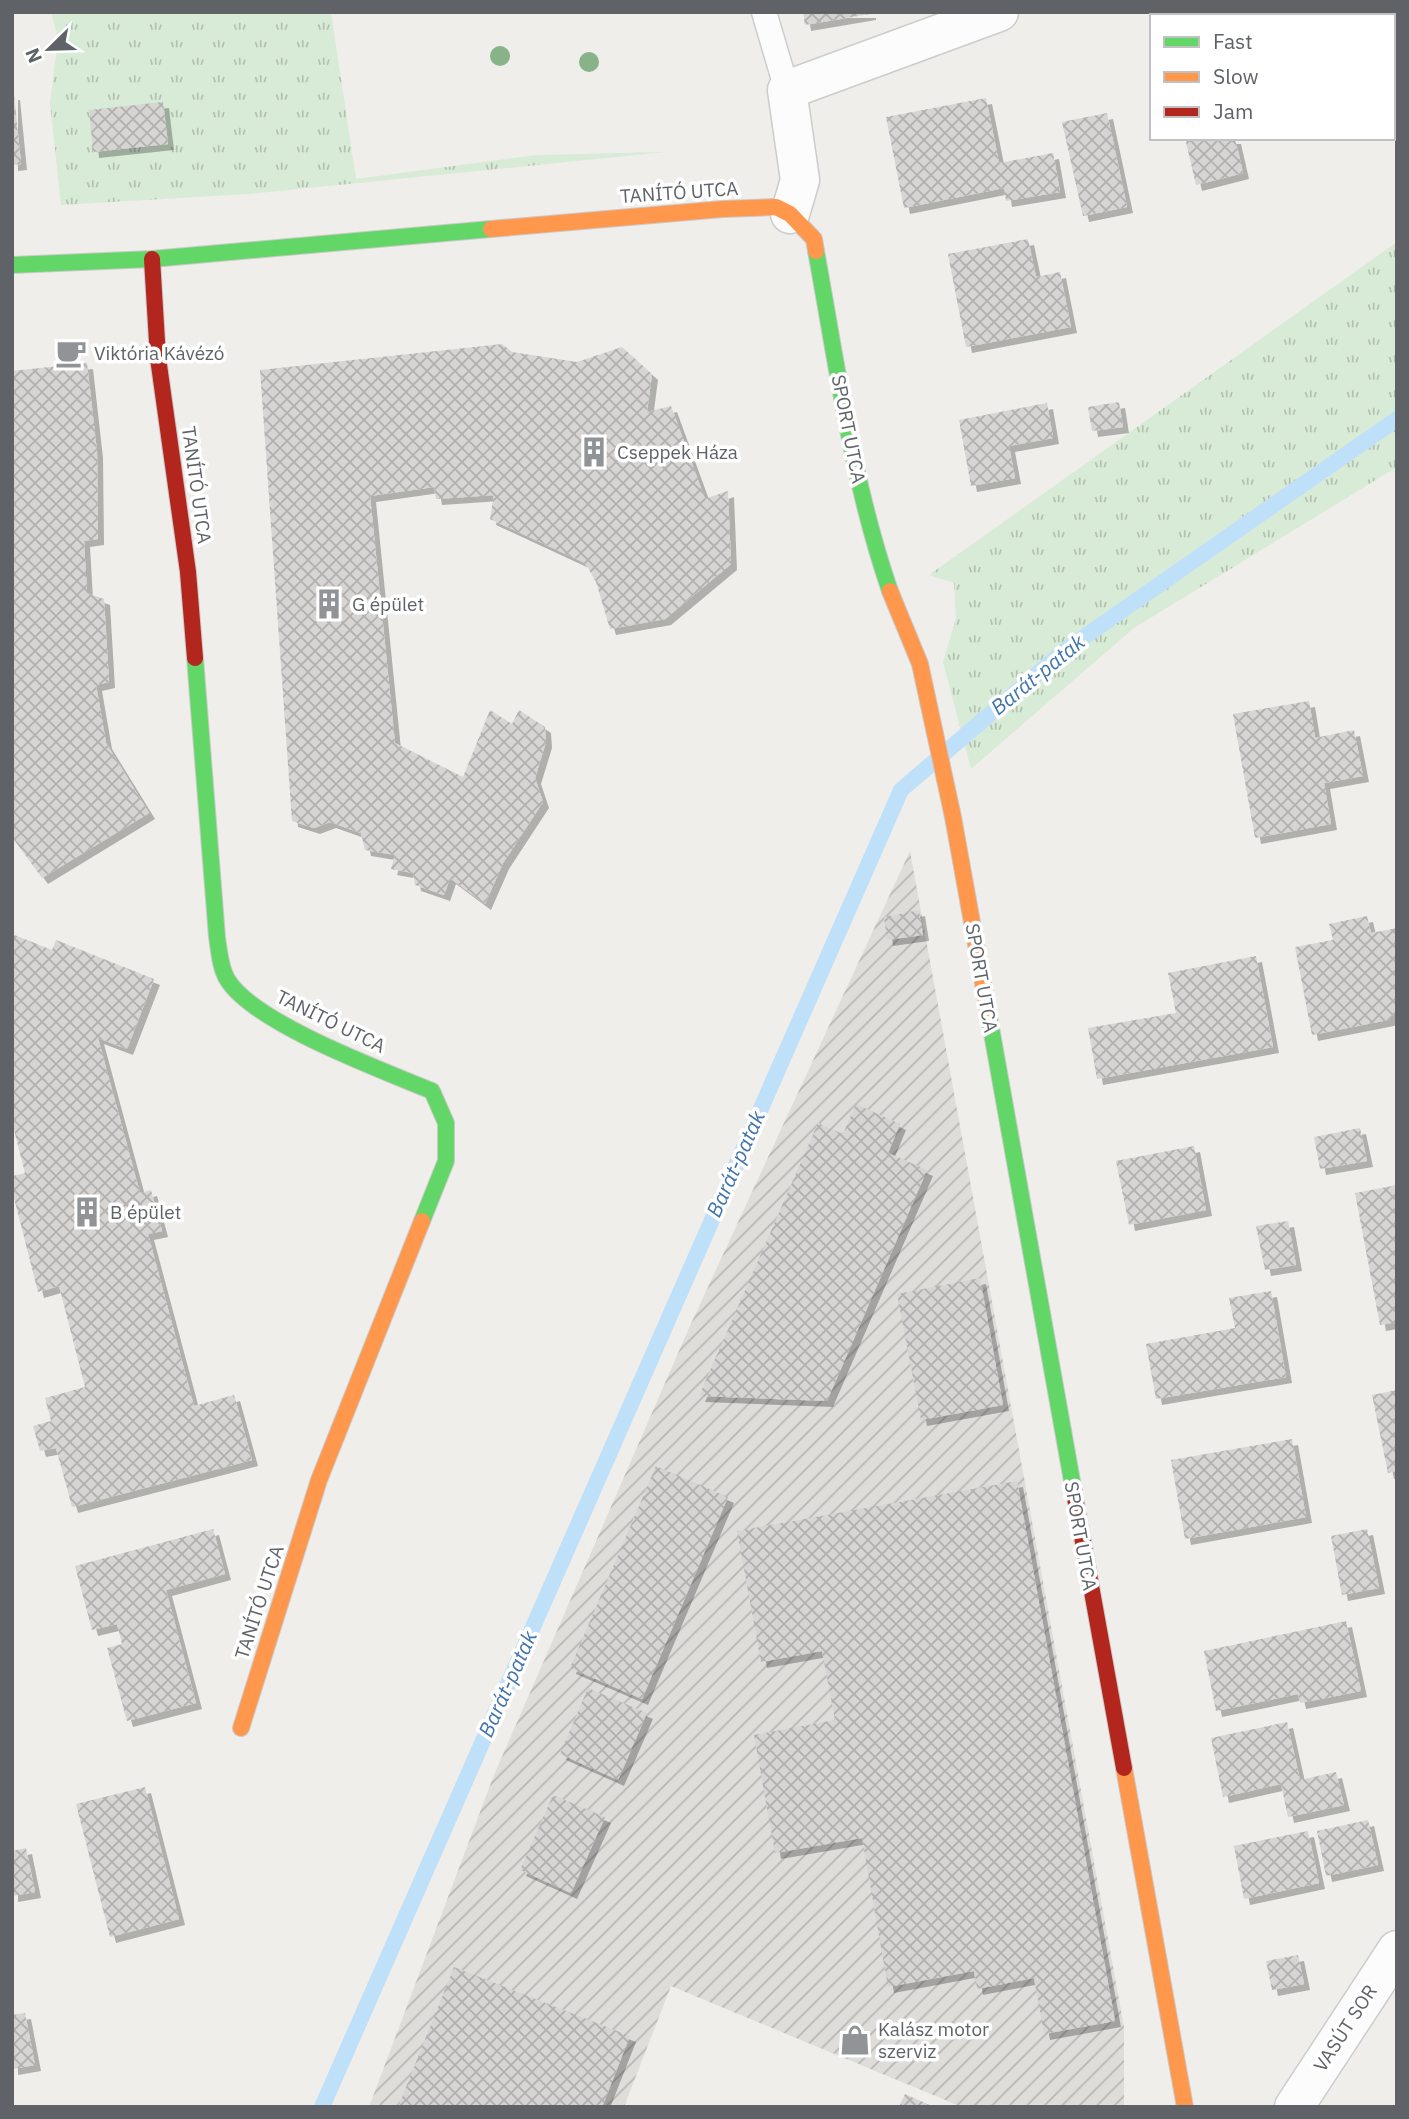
<svg xmlns="http://www.w3.org/2000/svg" width="1409" height="2119" font-family="'IBM Plex Sans',sans-serif">
<style>
.industrial{fill:url(#industrial-furrows)}
.grass{fill:url(#grass-tufts)}
.lines{fill:none;stroke-linecap:round;stroke-linejoin:round}
.stream{stroke:#bfe0f9;stroke-width:16}
.building{fill:url(#building-cross-hatch);filter:url(#shadow)}
.lane-casing{stroke:#cbcccc;stroke-width:27}
.street-casing{stroke:#cbcccc;stroke-width:41}
.fast-casing{stroke:#cacacb;stroke-width:18}
.slow-casing{stroke:#cacacb;stroke-width:18}
.jam-casing{stroke:#cacacb;stroke-width:18}
.lane{stroke:#fdfcfc;stroke-width:24}
.street{stroke:#fdfcfc;stroke-width:38}
.fast{stroke:#63d668;stroke-width:16}
.slow{stroke:#ff974d;stroke-width:16}
.jam{stroke:#b3261e;stroke-width:16}
.tree{fill:#88b388}
.labels{text-anchor:middle;stroke-width:7;stroke-linejoin:round;paint-order:stroke}
.street-label{font-size:19px;fill:#5f6368;stroke:#fff}
.poi-label{font-size:19px;fill:#5f6368;stroke:#fff;text-anchor:start}
.water-label{font-size:21px;font-style:italic;fill:#4174aa;stroke:#fff}
</style>
<defs>
<pattern id="industrial-furrows" width="10" height="10" patternUnits="userSpaceOnUse" patternTransform="scale(1.75)"><rect width="10" height="10" fill="#dfddda"/><path d="M-1 1l2-2M0 10L10 0M9 11l2-2" fill="none" stroke="#b8b7b5"/></pattern>
<pattern id="grass-tufts" width="24" height="20" patternUnits="userSpaceOnUse" patternTransform="scale(1.75)"><rect width="24" height="20" fill="#d8ebd6"/><path d="M3 7l-1-3M5 7V3M7 7l1-3M15 17l-1-3M17 17v-4M19 17l1-3" fill="none" stroke="#b2c2b1"/></pattern>
<pattern id="building-cross-hatch" width="8" height="8" patternUnits="userSpaceOnUse" patternTransform="scale(1.75)"><rect width="8" height="8" fill="#d6d5d3"/><path d="M0 0l8 8M0 8l8-8" fill="none" stroke="#b1b0af"/></pattern>
<filter id="shadow"><feDropShadow dx="6" dy="6" stdDeviation="0" flood-color="#0004"/></filter>
</defs>
<rect width="100%" height="100%" fill="#efeeea"/>
<path class="industrial" d="M 910,851 L 1124,2027 L 1124,2107 L 962,2107 L 671,1986 L 624,2107 L 369,2107 L 494,1775 L 689,1328 Z"/>
<g class="grass">
<path d="M 51,12 L 331,12 L 356,179 L 537,155 L 666,152 L 248,194 L 61,205 L 50,103 L 58,38 Z"/>
<path d="M 1397,242 L 1397,467 L 1134,628 L 971,769 L 943,662 L 956,618 L 954,583 L 929,575 Z"/>
</g>
<g class="lines">
<path class="stream" d="M 322,2107 L 901,790 L 1064,651 L 1397,419"/>
</g>
<g class="building">
<path d="M 803,12 L 870,12 L 870,14 L 805,25 Z"/>
<path d="M 1316,12 L 1363,12 L 1364,16 L 1317,16 Z"/>
<path d="M 12,94 L 14,94 L 21,164 L 12,165 Z"/>
<path d="M 986,98 L 999,163 L 1053,153 L 1060,192 L 1006,201 L 1004,188 L 904,208 L 886,117 Z"/>
<path d="M 163,102 L 168,144 L 93,152 L 89,110 Z"/>
<path d="M 1107,113 L 1127,207 L 1083,216 L 1062,122 Z"/>
<path d="M 1185,138 L 1235,138 L 1243,173 L 1196,185 Z"/>
<path d="M 1028,239 L 1036,277 L 1060,272 L 1071,327 L 966,347 L 948,254 Z"/>
<path d="M 502,344 L 512,352 L 577,362 L 622,347 L 652,374 L 647,412 L 671,406 L 705,499 L 728,491 L 731,564 L 665,619 L 610,629 L 596,582 L 585,563 L 490,519 L 494,495 L 436,499 L 434,487 L 370,496 L 395,743 L 463,777 L 490,710 L 512,724 L 519,710 L 545,727 L 546,742 L 535,778 L 543,802 L 503,863 L 485,904 L 450,878 L 444,895 L 415,885 L 413,873 L 391,869 L 395,855 L 365,850 L 361,833 L 330,822 L 314,828 L 292,821 L 260,370 Z"/>
<path d="M 87,363 L 97,452 L 98,539 L 84,541 L 87,593 L 104,599 L 109,682 L 96,685 L 106,743 L 149,813 L 42,878 L 12,837 L 12,371 Z"/>
<path d="M 1119,402 L 1123,427 L 1092,431 L 1088,407 Z"/>
<path d="M 1047,403 L 1053,438 L 1009,446 L 1015,478 L 971,486 L 959,420 Z"/>
<path d="M 1309,701 L 1315,738 L 1354,730 L 1363,776 L 1324,783 L 1331,824 L 1255,838 L 1233,714 Z"/>
<path d="M 919,910 L 923,935 L 887,940 L 884,917 Z"/>
<path d="M 1367,916 L 1371,933 L 1397,928 L 1397,1011 L 1388,1020 L 1312,1035 L 1295,947 L 1333,940 L 1329,924 Z"/>
<path d="M 12,934 L 52,950 L 56,940 L 154,979 L 127,1049 L 98,1038 L 140,1193 L 151,1190 L 162,1231 L 148,1234 L 194,1406 L 234,1395 L 252,1460 L 72,1507 L 56,1448 L 40,1451 L 33,1426 L 51,1421 L 45,1398 L 85,1387 L 59,1286 L 38,1292 L 12,1190 L 12,1176 L 25,1173 L 12,1122 Z"/>
<path d="M 1256,956 L 1273,1047 L 1097,1079 L 1088,1028 L 1176,1013 L 1168,973 Z"/>
<path d="M 856,1104 L 900,1124 L 888,1153 L 927,1170 L 827,1401 L 699,1396 L 818,1123 L 843,1134 Z"/>
<path d="M 1360,1128 L 1367,1161 L 1320,1169 L 1314,1137 Z"/>
<path d="M 1194,1146 L 1206,1210 L 1129,1225 L 1116,1161 Z"/>
<path d="M 1397,1185 L 1397,1322 L 1380,1325 L 1355,1193 Z"/>
<path d="M 1288,1221 L 1296,1265 L 1265,1270 L 1256,1226 Z"/>
<path d="M 980,1278 L 1003,1405 L 921,1420 L 897,1294 Z"/>
<path d="M 1271,1291 L 1286,1377 L 1156,1399 L 1146,1344 L 1235,1328 L 1229,1298 Z"/>
<path d="M 1397,1390 L 1397,1471 L 1388,1473 L 1372,1395 Z"/>
<path d="M 1292,1439 L 1306,1517 L 1185,1539 L 1171,1460 Z"/>
<path d="M 656,1466 L 728,1497 L 642,1699 L 570,1668 Z"/>
<path d="M 1017,1481 L 1115,2021 L 1044,2034 L 1034,1978 L 977,1989 L 974,1971 L 888,1987 L 862,1838 L 775,1853 L 754,1735 L 835,1720 L 822,1651 L 761,1662 L 737,1531 Z"/>
<path d="M 213,1529 L 225,1574 L 166,1590 L 196,1703 L 127,1721 L 107,1648 L 122,1644 L 117,1624 L 92,1630 L 75,1566 Z"/>
<path d="M 1367,1529 L 1379,1588 L 1342,1595 L 1331,1536 Z"/>
<path d="M 1346,1621 L 1361,1691 L 1300,1703 L 1298,1694 L 1216,1711 L 1204,1651 Z"/>
<path d="M 588,1688 L 647,1713 L 618,1780 L 560,1754 Z"/>
<path d="M 1287,1722 L 1300,1780 L 1336,1772 L 1344,1805 L 1288,1817 L 1281,1784 L 1223,1797 L 1211,1738 Z"/>
<path d="M 145,1787 L 179,1919 L 110,1937 L 76,1804 Z"/>
<path d="M 553,1795 L 605,1817 L 571,1893 L 520,1870 Z"/>
<path d="M 1368,1820 L 1378,1865 L 1326,1876 L 1317,1831 Z"/>
<path d="M 1308,1831 L 1319,1883 L 1244,1899 L 1234,1846 Z"/>
<path d="M 26,1848 L 35,1892 L 12,1896 L 12,1851 Z"/>
<path d="M 1298,1955 L 1304,1984 L 1272,1990 L 1266,1961 Z"/>
<path d="M 454,1967 L 630,2036 L 602,2107 L 398,2107 Z"/>
<path d="M 25,2013 L 35,2065 L 12,2069 L 12,2015 Z"/>
<path d="M 905,2094 L 934,2107 L 899,2107 Z"/>
</g>
<g class="lines">
<g class="lane-casing">
<path id="lane" d="M 764,12 L 787,90"/>
</g>
<g class="street-casing">
<g id="street">
<path d="M 790,214 L 800,180 L 787,90 L 999,12"/>
<path d="M 1294,2107 L 1397,1950"/>
</g>
</g>
<g class="fast-casing">
<g id="fast">
<path d="M 816,251 C 837,365 852,481 890,591"/>
<path d="M 12,265 L 152,259 L 491,229"/>
<path d="M 195,658 L 217,937 C 219,950 220,967 227,979 C 253,1023 382,1070 432,1091 L 446,1123 L 446,1161 L 422,1221"/>
<path d="M 988,1011 L 1074,1492"/>
</g>
</g>
<g class="slow-casing">
<g id="slow">
<path d="M 491,229 L 723,209 L 776,207 L 790,214 L 814,239 L 816,251"/>
<path d="M 890,591 L 920,664 L 953,817 L 988,1011"/>
<path d="M 241,1728 L 319,1480 L 422,1221"/>
<path d="M 1124,1768 L 1185,2107"/>
</g>
</g>
<g class="jam-casing">
<g id="jam">
<path d="M 152,259 L 158,358 L 188,572 L 195,658"/>
<path d="M 1074,1492 L 1124,1768"/>
</g>
</g>
<use href="#lane" class="lane"/>
<use href="#street" class="street"/>
<use href="#fast" class="fast"/>
<use href="#slow" class="slow"/>
<use href="#jam" class="jam"/>
</g>
<g class="tree">
<circle cx="500" cy="56" r="10"/>
<circle cx="589" cy="62" r="10"/>
</g>
<defs>
<g id="cafe-bare" transform="scale(2.415)"><path d="M-5.5-4.5H6V0H3Q3 3.5 0 3.5H-2.5Q-5.5 3.5-5.5 0ZM3-3.2v2h1.7v-2ZM-6 4.5H4V6H-6Z" fill="#919496" stroke="#fff" stroke-width="2.5" paint-order="stroke"/></g>
<g id="building-bare" transform="scale(2.415)"><path d="M-4-6H4V6H1V3H-1V6H-4ZM-2.5-4.3h1.7v1.8h-1.7ZM.8-4.3h1.7v1.8H.8ZM-2.5-1h1.7V.8h-1.7ZM.8-1h1.7V.8H.8Z" fill="#919496" stroke="#fff" stroke-width="2.5" paint-order="stroke"/></g>
<g id="shop-bare" transform="scale(2.415)"><path d="M-5-2.5h2.3a2.7 3.5 0 0 1 5.4 0H5L5.5 6h-11ZM-1.5-2.5h3a1.5 2.3 0 0 0-3 0Z" fill="#919496" stroke="#fff" stroke-width="2.5" paint-order="stroke"/></g>
</defs>
<g fill-rule="evenodd">
<use href="#cafe-bare" x="71" y="353"/>
<use href="#building-bare" x="594" y="452"/>
<use href="#building-bare" x="329" y="604"/>
<use href="#building-bare" x="87" y="1212"/>
<use href="#shop-bare" x="855" y="2040"/>
</g>
<g class="labels">
<g class="street-label">
<text transform="translate(679 192) rotate(-4)" y="7">TANÍTÓ UTCA</text>
<text transform="translate(849 429) rotate(79)" y="7">SPORT UTCA</text>
<text transform="translate(197 485) rotate(82)" y="7">TANÍTÓ UTCA</text>
<text transform="translate(982 978) rotate(80)" y="7">SPORT UTCA</text>
<text transform="translate(331 1021) rotate(26)" y="7">TANÍTÓ UTCA</text>
<text transform="translate(1081 1536) rotate(80)" y="7">SPORT UTCA</text>
<text transform="translate(259 1602) rotate(-72)" y="7">TANÍTÓ UTCA</text>
<text transform="translate(1345 2028) rotate(-57)" y="7">VASÚT SOR</text>
</g>
<g class="poi-label">
<text x="94" y="360">Viktória Kávézó</text>
<text x="617" y="459">Cseppek Háza</text>
<text x="352" y="611">G épület</text>
<text x="110" y="1219">B épület</text>
<text x="878" y="2036">Kalász motor<tspan x="878" dy="22">szerviz</tspan></text>
</g>
<g class="water-label">
<text transform="translate(1038 675) rotate(-39)" y="7">Barát-patak</text>
<text transform="translate(736 1164) rotate(-66)" y="7">Barát-patak</text>
<text transform="translate(508 1684) rotate(-66)" y="7">Barát-patak</text>
</g>
</g>
<rect width="1409" height="2119" fill="none" stroke="#5f6368" stroke-width="28"/>
<rect x="1150" y="14" width="245" height="126" fill="#ffffff" stroke="#bfc1c3" stroke-width="2"/>
<rect x="1164" y="37" width="35" height="10" fill="#63d668" stroke="#bfc1c3" stroke-width="2"/>
<text x="1213" y="49" font-size="21" fill="#5f6368">Fast</text>
<rect x="1164" y="72" width="35" height="10" fill="#ff974d" stroke="#bfc1c3" stroke-width="2"/>
<text x="1213" y="84" font-size="21" fill="#5f6368">Slow</text>
<rect x="1164" y="107" width="35" height="10" fill="#b3261e" stroke="#bfc1c3" stroke-width="2"/>
<text x="1213" y="119" font-size="21" fill="#5f6368">Jam</text>
<g transform="translate(49 49) rotate(247)" stroke="#ffffff" stroke-width="5" paint-order="stroke">
<path d="M0-5L12 26L0 18L-12 26Z" fill="#5f6368"/>
<text y="-10" font-size="19" font-weight="bold" text-anchor="middle" fill="#5f6368">N</text>
</g>
</svg>
